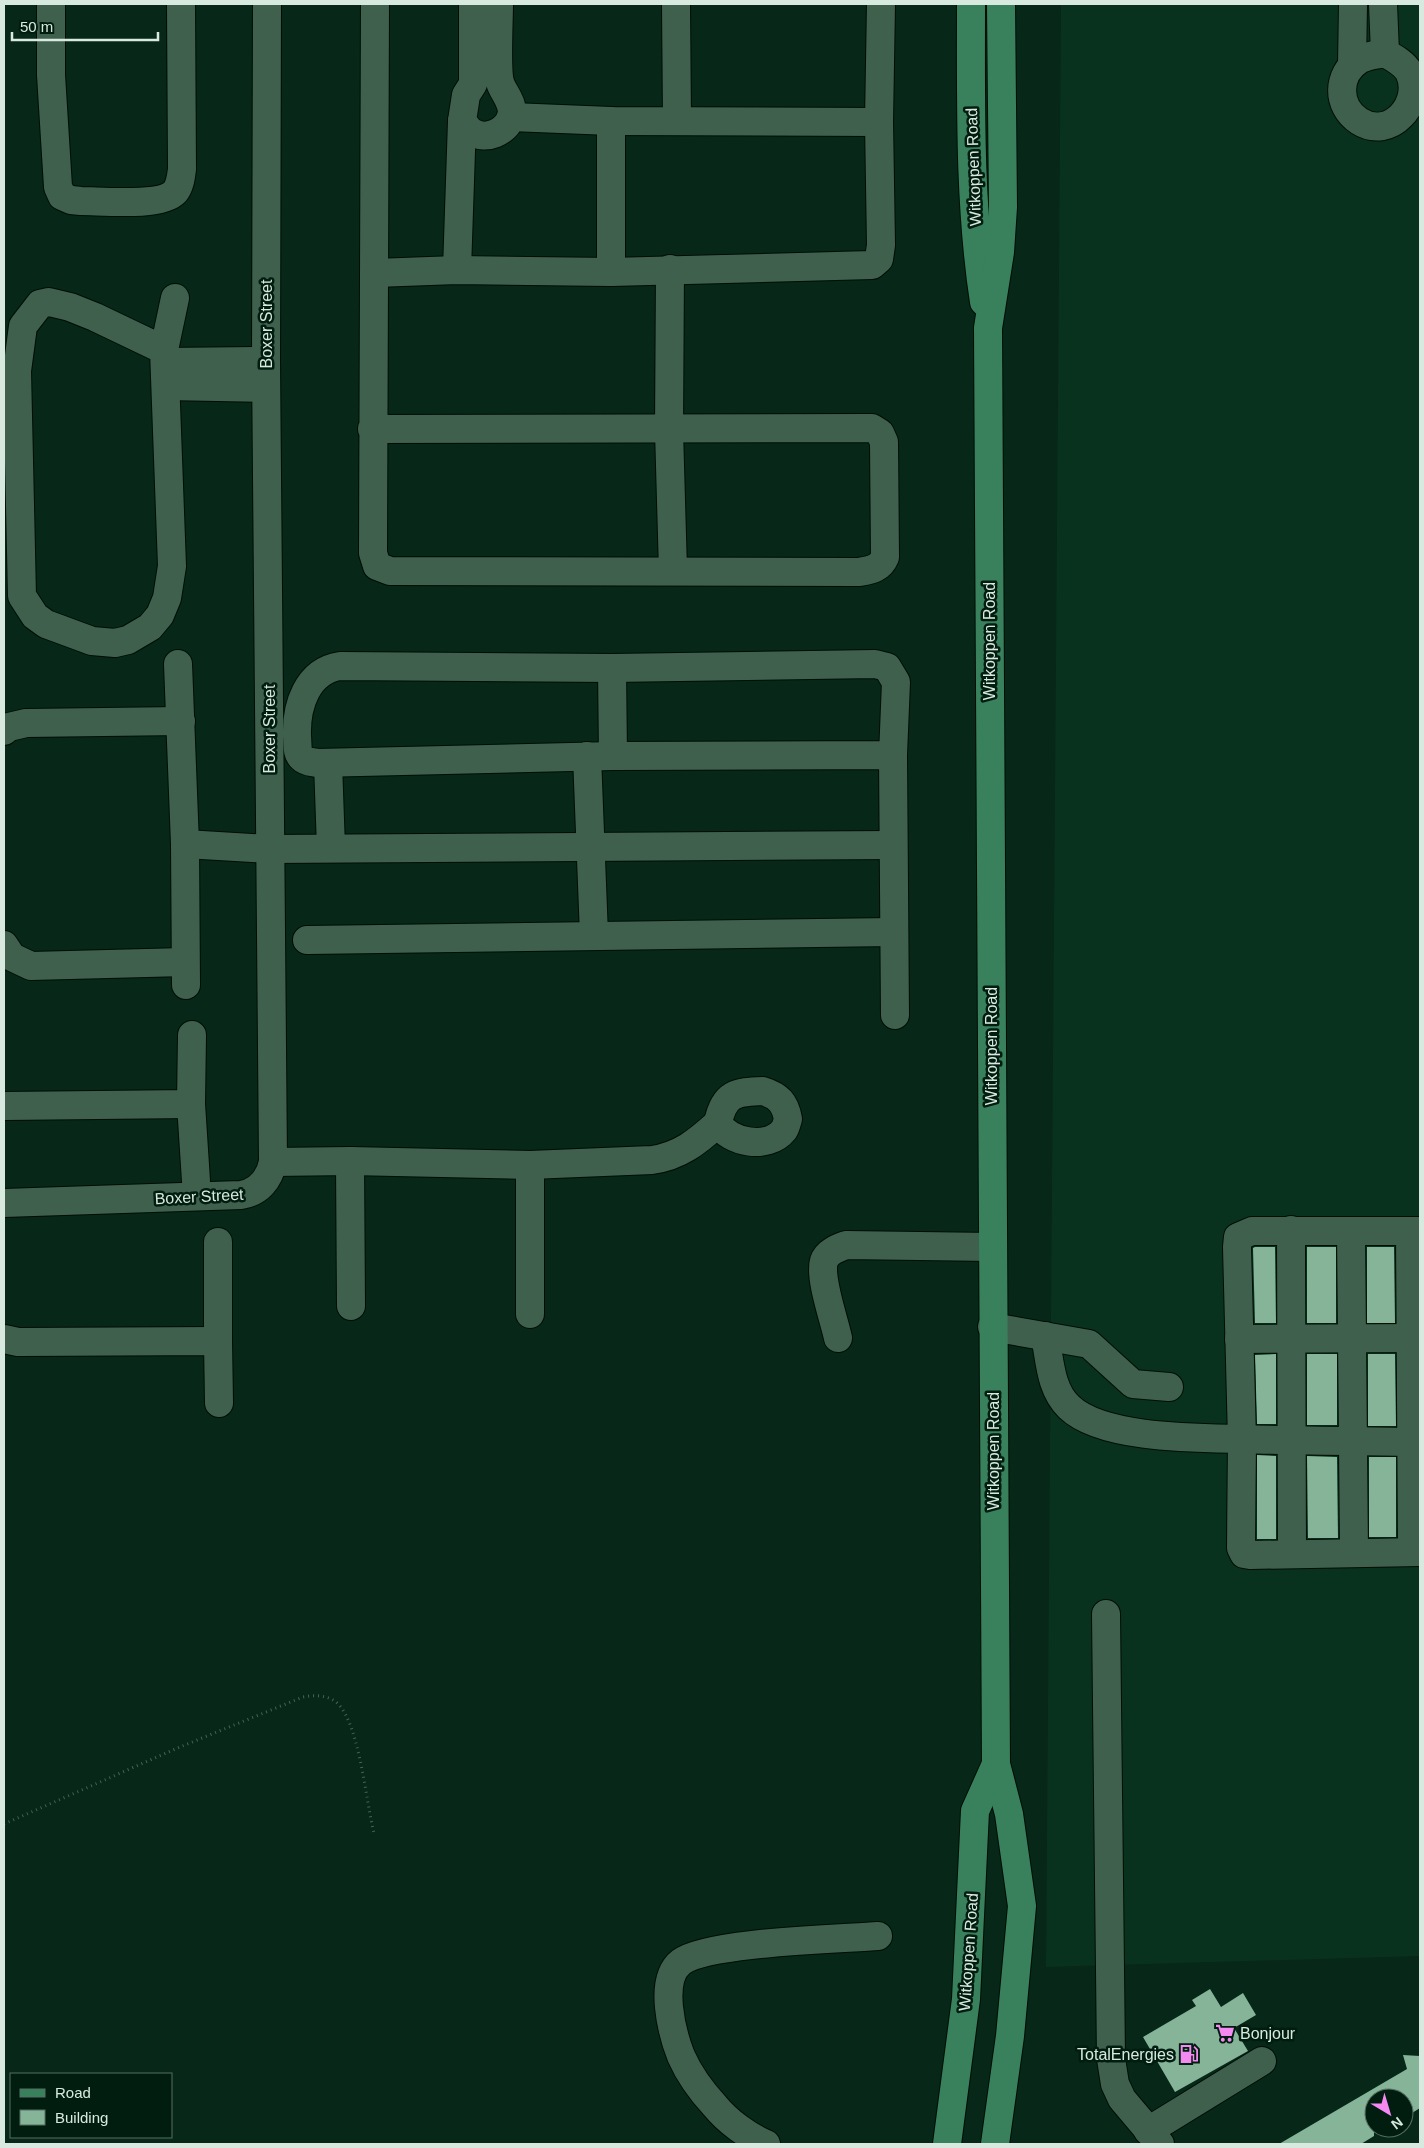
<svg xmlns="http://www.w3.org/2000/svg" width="1424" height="2148" font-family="Arial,sans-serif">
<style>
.built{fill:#08321e}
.building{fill:#85b499}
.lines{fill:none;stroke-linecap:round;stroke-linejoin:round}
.minor-casing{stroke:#000e05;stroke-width:30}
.major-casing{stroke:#000e05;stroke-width:30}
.path{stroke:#476355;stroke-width:3;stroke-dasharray:1 4;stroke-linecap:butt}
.minor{stroke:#40604e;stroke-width:28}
.major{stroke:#39805d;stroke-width:28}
.labels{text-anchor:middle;stroke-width:5;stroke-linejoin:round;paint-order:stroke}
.street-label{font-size:16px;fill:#d8eadf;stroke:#001d0f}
.poi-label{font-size:16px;fill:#d8eadf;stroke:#001d0f;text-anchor:start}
</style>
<rect width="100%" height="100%" fill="#072718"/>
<path class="built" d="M 1061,4 L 1420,4 L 1420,1956 L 1046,1967 Z"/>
<g class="building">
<path d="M 1255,1247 L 1275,1247 L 1276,1323 L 1255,1323 L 1253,1248 Z"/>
<rect x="1307" y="1247" width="29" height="76"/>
<path d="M 1367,1247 L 1394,1247 L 1395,1323 L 1367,1323 Z"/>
<path d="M 1276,1354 L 1276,1424 L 1257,1424 L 1255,1355 Z"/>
<rect x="1307" y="1354" width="30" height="71"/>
<path d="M 1368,1354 L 1395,1354 L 1396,1426 L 1368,1426 Z"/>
<path d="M 1257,1455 L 1276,1456 L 1276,1539 L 1257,1539 Z"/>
<path d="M 1307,1456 L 1337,1457 L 1338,1538 L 1308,1538 Z"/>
<rect x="1369" y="1457" width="27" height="80"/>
<path d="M 1210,1989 L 1221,2007 L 1243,1993 L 1256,2015 L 1234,2028 L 1248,2051 L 1175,2092 L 1143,2037 L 1196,2006 L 1192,2000 Z"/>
<path d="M 1403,2055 L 1420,2056 L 1420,2108 L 1404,2118 L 1404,2098 L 1374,2098 L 1374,2136 L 1361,2144 L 1279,2144 L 1407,2069 Z"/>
</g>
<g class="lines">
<g class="minor-casing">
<g id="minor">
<path d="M 51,4 L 51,75 L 58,187 L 62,196 L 71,200 L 81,201 C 102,201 161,207 175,192 C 180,186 181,177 182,169 L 181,4"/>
<path d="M 473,4 L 473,84 L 466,95 L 462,121 C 465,124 468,130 472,132 C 486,141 506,132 511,117 C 515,105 505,95 501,85 C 496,74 499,19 499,4"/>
<path d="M 676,4 L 677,121"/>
<path d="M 1383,4 L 1385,53"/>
<path d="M 1385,53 C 1394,58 1404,63 1409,72 C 1424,103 1390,141 1359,121 C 1336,106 1337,74 1359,60 C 1367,55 1376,55 1385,53 Z"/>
<path d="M 1352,65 L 1353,4"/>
<path d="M 511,117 L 611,121 L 879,122"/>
<path d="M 670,269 L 669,430 L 673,571"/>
<path d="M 457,270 L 462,121"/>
<path d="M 611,272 L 611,121"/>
<path d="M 375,273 L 457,270 L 611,272 L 872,265 L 879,259 L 881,245 L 879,122 L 881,4"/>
<path d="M 164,350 L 95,317 L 70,307 L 49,302 L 40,304 L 23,326 L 17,371 L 22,596 L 35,616 L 46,624 L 92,641 L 115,643 L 128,640 L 150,627 L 160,615 L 167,598 L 172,566 L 164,350 L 175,298"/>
<path d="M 165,362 L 266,361"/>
<path d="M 166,386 L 266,388"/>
<path d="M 372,429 L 872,428 L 880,433 L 884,442 L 885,557 C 880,569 870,570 859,572 L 390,571 L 377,566 L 373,553 L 375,4"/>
<path d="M 178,664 L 185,844 L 186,985"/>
<path d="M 612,668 L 613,756"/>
<path d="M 4,731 L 9,727 L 26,723 L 181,721"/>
<path d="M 893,755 L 613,756 L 317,763 C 312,762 306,762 302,758 C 296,753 298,743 297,736 C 296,706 307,671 340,666 L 612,668 L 875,664 L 887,667 L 896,682 L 893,755 L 895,1015"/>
<path d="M 587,756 L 594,935"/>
<path d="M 328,763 L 331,848"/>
<path d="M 185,844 L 270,849 L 893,845"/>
<path d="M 307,940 L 894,932"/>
<path d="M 4,945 L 12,957 L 31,966 L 185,962"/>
<path d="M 763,1091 C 779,1096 785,1103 788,1119 C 787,1122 786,1127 784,1130 C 768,1150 729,1143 718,1123 C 724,1093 736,1092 763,1091 Z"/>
<path d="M 191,1104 L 196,1181"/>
<path d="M 4,1106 L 191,1104 L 192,1035"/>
<path d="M 350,1161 L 351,1306"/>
<path d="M 273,1162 L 350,1161 L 530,1165 L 652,1160 C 680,1156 697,1142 718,1123"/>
<path d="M 530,1165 L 530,1314"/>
<path d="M 4,1203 L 241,1195 C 259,1192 269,1180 273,1162 L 266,361 L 267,4"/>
<path d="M 1291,1230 L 1292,1553"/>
<path d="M 1351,1231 L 1354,1552"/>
<path d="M 1410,1231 L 1412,1552"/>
<path d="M 1420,1231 L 1252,1231 L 1238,1237 L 1237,1247 L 1242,1439 L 1241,1548 L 1244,1554 L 1250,1555 L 1420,1552"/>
<path d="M 992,1327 L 1089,1344 L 1133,1384 L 1169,1387"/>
<path d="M 1045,1336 C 1050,1360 1050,1389 1069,1407 C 1102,1439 1198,1438 1242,1439 C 1301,1441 1361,1441 1420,1442"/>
<path d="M 838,1338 C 834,1319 819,1278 824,1261 C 827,1252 838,1248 846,1245 L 992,1247"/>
<path d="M 4,1339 L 18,1342 L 218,1341 L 219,1403"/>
<path d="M 1239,1339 L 1420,1338"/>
<path d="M 218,1341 L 218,1242"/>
<path d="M 1106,1614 L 1111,2059 L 1115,2084 L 1122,2099 L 1160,2144"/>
<path d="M 1148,2131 L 1262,2061"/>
<path d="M 766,2144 C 748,2136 728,2122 715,2106 C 702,2092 689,2074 681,2056 C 672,2033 658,1980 681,1962 C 707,1942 839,1939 878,1936"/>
</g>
</g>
<g class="major-casing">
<g id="major">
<path d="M 971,4 C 971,103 969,204 984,302"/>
<path d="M 947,2144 L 966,1999 L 975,1811 L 996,1764"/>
<path d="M 995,2144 L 1010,2036 L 1022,1906 L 1009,1814 L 996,1764 L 988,328 L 1000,252 L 1003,207 L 1001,4"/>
</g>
</g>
<path class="path" d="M 4,1824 L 180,1747 L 303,1697 C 314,1695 324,1695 333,1700 C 359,1714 366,1804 374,1833"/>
<use href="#minor" class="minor"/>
<use href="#major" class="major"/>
</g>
<defs>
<g id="supermarket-bare" transform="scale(1.5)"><path d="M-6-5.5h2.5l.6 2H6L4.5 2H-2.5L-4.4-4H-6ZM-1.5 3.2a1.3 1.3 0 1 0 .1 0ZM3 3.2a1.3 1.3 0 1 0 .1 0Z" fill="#f389f1" stroke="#001d0f" stroke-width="2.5" paint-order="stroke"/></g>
<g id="fuel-bare" transform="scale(1.5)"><path d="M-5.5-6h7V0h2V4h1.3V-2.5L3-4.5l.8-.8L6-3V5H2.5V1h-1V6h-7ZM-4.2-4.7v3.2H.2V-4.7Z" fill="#f389f1" stroke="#001d0f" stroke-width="2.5" paint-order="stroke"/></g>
</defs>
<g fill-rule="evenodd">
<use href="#supermarket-bare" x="1225" y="2033"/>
<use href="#fuel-bare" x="1189" y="2054"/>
</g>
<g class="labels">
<g class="street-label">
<text transform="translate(973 167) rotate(-92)" y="6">Witkoppen Road</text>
<text transform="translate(266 324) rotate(-90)" y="6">Boxer Street</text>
<text transform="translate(989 641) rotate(-90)" y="6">Witkoppen Road</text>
<text transform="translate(269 729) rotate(-90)" y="6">Boxer Street</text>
<text transform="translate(991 1046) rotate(-90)" y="6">Witkoppen Road</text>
<text transform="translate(199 1196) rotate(-3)" y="6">Boxer Street</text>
<text transform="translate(993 1451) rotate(-90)" y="6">Witkoppen Road</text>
<text transform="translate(968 1952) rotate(-86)" y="6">Witkoppen Road</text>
</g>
<g class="poi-label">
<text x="1240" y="2039">Bonjour</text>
<text x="1174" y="2060" text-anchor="end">TotalEnergies</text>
</g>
</g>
<rect width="1424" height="2148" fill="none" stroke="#d8eadf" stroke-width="10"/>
<rect x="10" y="2073" width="162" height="65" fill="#001d0f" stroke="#566f62"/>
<rect x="20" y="2089" width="25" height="8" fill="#39805d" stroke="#566f62"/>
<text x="55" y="2098" font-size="15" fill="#d8eadf">Road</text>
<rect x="20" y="2110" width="25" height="15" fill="#85b499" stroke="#566f62"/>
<text x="55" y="2123" font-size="15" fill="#d8eadf">Building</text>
<g transform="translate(1389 2113) rotate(142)"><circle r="24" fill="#001d0f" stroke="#566f62"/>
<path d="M0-4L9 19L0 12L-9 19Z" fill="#f389f1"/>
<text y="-8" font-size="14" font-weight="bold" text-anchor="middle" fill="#d8eadf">N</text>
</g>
<path d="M12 32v8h146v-8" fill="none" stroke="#d8eadf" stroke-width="2.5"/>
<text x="20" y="32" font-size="15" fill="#d8eadf" stroke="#001d0f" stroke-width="4" paint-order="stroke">50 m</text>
</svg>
